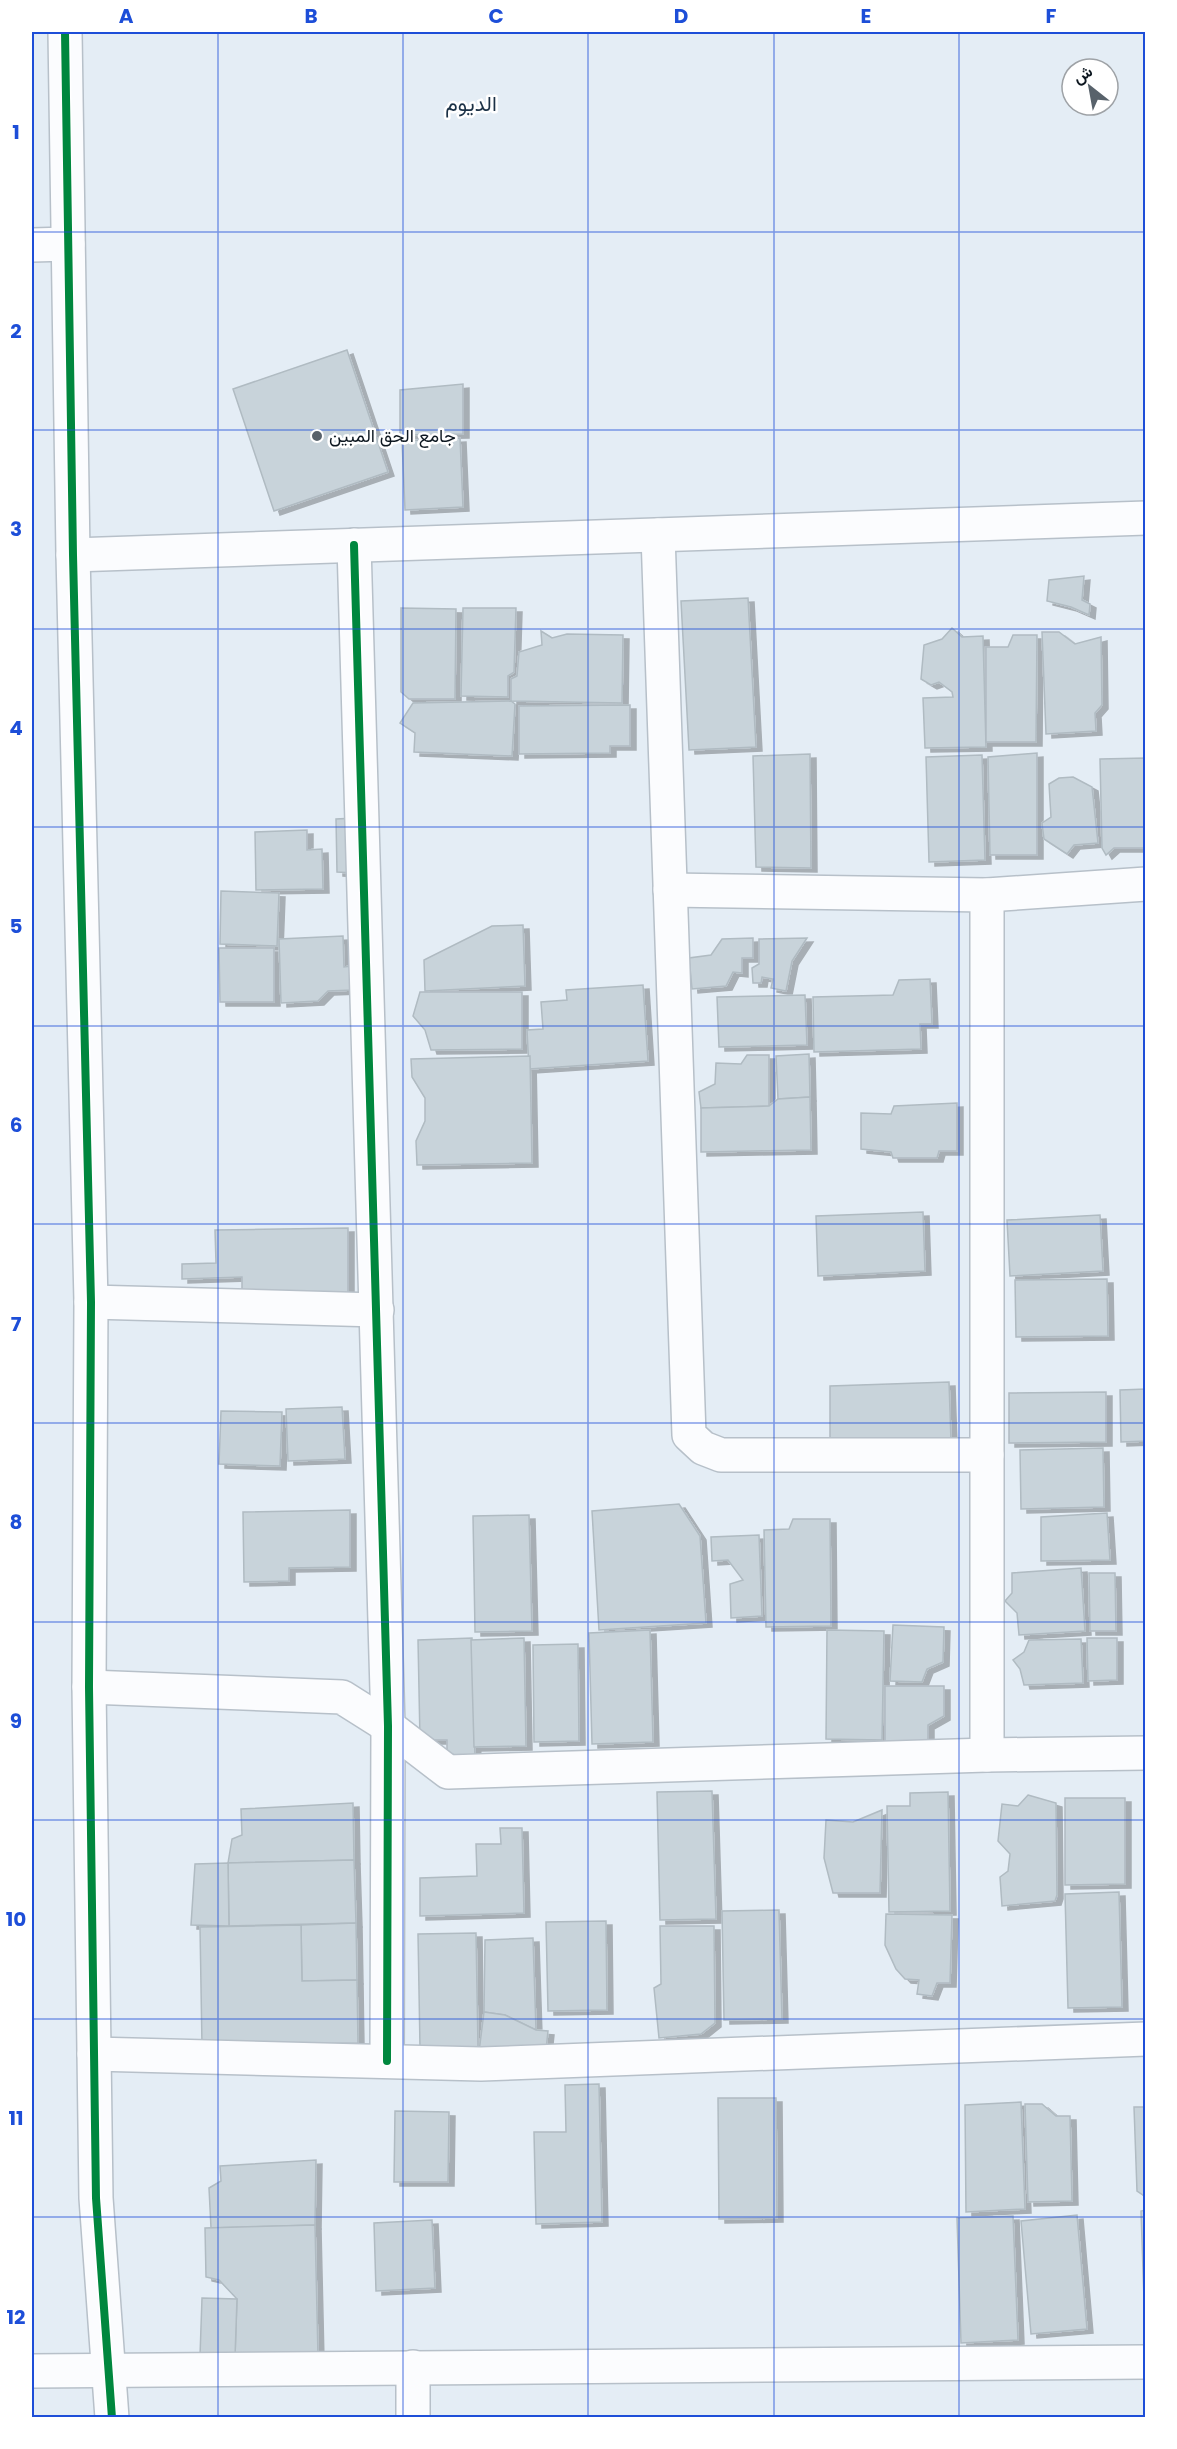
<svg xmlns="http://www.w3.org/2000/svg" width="1177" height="2449" font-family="Poppins,Vazirmatn,sans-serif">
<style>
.building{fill:#c8d3da;stroke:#b0bbc2;stroke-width:1.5;filter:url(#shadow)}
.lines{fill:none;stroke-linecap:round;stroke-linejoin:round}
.minor-casing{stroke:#b7c0c9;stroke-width:36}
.secondary-casing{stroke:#b7c0c9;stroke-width:36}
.minor{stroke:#fbfcfe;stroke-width:33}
.secondary{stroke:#fbfcfe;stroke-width:33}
.cycleway-casing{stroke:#fff;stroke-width:11}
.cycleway{stroke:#00873e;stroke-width:8}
.grid{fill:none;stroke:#1d4ed8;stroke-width:1.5;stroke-opacity:0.55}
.poi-dot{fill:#58626b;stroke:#fff;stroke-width:2}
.labels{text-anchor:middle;stroke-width:5;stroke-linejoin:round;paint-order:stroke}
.poi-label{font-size:18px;fill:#0d1720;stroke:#fff;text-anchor:start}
.quarter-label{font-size:21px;fill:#1b3146;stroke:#fff}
.neatline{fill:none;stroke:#1d4ed8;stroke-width:2}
.grid-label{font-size:20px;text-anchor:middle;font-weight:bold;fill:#1d4ed8}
</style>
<defs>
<filter id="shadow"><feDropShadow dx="6" dy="4" stdDeviation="0" flood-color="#0004"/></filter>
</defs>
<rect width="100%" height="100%" fill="#e4edf5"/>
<g class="building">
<path d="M 347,350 L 388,472 L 274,511 L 233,389 Z"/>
<path d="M 463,384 L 463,434 L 400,435 L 400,390 Z"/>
<path d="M 460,438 L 463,507 L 405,510 L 402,441 Z"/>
<path d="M 1084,576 L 1082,600 L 1090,604 L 1089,615 L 1071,607 L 1047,601 L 1049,580 Z"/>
<path d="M 748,598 L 756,747 L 689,750 L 681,601 Z"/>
<path d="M 401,608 L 456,609 L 455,699 L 409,699 L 401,692 Z"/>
<path d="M 463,608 L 516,608 L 514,672 L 508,676 L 508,697 L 461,696 Z"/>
<path d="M 952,628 L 962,637 L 983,636 L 986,747 L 925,748 L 923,698 L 953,697 L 952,692 L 939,682 L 931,685 L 921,679 L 924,645 L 942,639 Z"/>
<path d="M 541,631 L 552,638 L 567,634 L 623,635 L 622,703 L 511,701 L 511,679 L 517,676 L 519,652 L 542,645 Z"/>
<path d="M 1042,632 L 1059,632 L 1075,644 L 1101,637 L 1102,705 L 1095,713 L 1096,731 L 1046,734 Z"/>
<path d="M 1013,635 L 1037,635 L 1036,742 L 986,742 L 986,647 L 1008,647 Z"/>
<path d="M 511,701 L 515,704 L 512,756 L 414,752 L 415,733 L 400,723 L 413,703 Z"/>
<path d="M 630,705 L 630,746 L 610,746 L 610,753 L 519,754 L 519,706 Z"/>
<path d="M 1037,753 L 1037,855 L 990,855 L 988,757 Z"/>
<path d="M 810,754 L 811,868 L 756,867 L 753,756 Z"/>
<path d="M 982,755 L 985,860 L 929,862 L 926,757 Z"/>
<path d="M 1146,758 L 1146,848 L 1114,848 L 1106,855 L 1102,848 L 1100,759 Z"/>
<path d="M 1073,777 L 1092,787 L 1098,843 L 1074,845 L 1067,854 L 1044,839 L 1042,823 L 1051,817 L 1049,784 L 1059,778 Z"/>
<path d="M 355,818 L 355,873 L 337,872 L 336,819 Z"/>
<path d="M 307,830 L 307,850 L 322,849 L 323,889 L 256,890 L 255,832 Z"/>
<path d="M 221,891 L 279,893 L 277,946 L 220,944 Z"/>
<path d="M 523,925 L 525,986 L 425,991 L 424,960 L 492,926 Z"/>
<path d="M 343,936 L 344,967 L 352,966 L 353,990 L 328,991 L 318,1001 L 281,1003 L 279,939 Z"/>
<path d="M 753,938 L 753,958 L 742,958 L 742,973 L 733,972 L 726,986 L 692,989 L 689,958 L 711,955 L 722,939 Z"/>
<path d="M 807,938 L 792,961 L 786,991 L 771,988 L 773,979 L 762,977 L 761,983 L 753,983 L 752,968 L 759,964 L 759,939 Z"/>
<path d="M 219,948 L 274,948 L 274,1002 L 220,1002 Z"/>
<path d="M 930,979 L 932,1024 L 920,1024 L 921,1049 L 814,1052 L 813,997 L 893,995 L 899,980 Z"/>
<path d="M 643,985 L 648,1061 L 529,1069 L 527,1030 L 543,1029 L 541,1002 L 567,1000 L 566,990 Z"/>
<path d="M 420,992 L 522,992 L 522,1049 L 431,1050 L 425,1030 L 413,1016 Z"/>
<path d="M 805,995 L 807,1045 L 719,1047 L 717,997 Z"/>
<path d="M 809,1054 L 810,1097 L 778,1099 L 776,1056 Z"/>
<path d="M 747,1055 L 769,1055 L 769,1106 L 701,1108 L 699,1092 L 715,1084 L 716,1063 L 741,1064 Z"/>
<path d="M 530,1056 L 532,1163 L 417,1165 L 416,1141 L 425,1121 L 425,1098 L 412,1077 L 411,1059 Z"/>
<path d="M 810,1097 L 811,1150 L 701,1152 L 701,1108 L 769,1106 L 778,1099 Z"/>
<path d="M 957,1103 L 957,1151 L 939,1151 L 937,1158 L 893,1158 L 891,1152 L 861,1149 L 861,1113 L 891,1114 L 894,1106 Z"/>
<path d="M 923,1212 L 925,1271 L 818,1276 L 816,1216 Z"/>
<path d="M 1100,1215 L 1103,1271 L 1010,1276 L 1007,1220 Z"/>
<path d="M 348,1228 L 348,1301 L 242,1302 L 242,1277 L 182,1279 L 182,1264 L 216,1263 L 215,1230 Z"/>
<path d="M 1107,1279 L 1108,1336 L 1016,1337 L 1015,1280 Z"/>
<path d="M 949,1382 L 951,1441 L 830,1445 L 830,1386 Z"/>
<path d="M 1146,1389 L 1146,1441 L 1121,1442 L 1120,1390 Z"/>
<path d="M 1106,1392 L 1106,1442 L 1009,1443 L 1009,1393 Z"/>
<path d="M 342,1407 L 345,1459 L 288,1461 L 286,1409 Z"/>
<path d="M 221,1411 L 282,1412 L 280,1466 L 219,1464 Z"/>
<path d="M 1103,1448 L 1104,1507 L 1021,1509 L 1020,1450 Z"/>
<path d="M 679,1504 L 700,1536 L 706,1623 L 599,1630 L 592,1511 Z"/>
<path d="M 350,1510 L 350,1567 L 289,1568 L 289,1581 L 244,1582 L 243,1512 Z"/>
<path d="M 1107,1513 L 1110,1560 L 1041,1561 L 1041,1517 Z"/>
<path d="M 529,1515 L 532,1631 L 475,1632 L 473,1516 Z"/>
<path d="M 793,1519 L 830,1519 L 831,1626 L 766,1627 L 764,1530 L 789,1529 Z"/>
<path d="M 759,1535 L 762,1616 L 731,1618 L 730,1584 L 743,1580 L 728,1560 L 712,1561 L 711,1537 Z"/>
<path d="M 1081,1568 L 1085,1631 L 1019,1635 L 1017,1613 L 1005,1601 L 1012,1593 L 1012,1573 Z"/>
<path d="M 1089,1573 L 1115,1573 L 1116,1631 L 1090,1631 Z"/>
<path d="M 893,1625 L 944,1627 L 943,1662 L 927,1669 L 922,1682 L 890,1681 Z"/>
<path d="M 650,1630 L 653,1742 L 592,1744 L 589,1633 Z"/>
<path d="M 827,1630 L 884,1631 L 882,1740 L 826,1739 Z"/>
<path d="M 472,1638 L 475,1758 L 447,1759 L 447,1740 L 420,1740 L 418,1640 Z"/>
<path d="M 524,1638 L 526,1746 L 474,1747 L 471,1640 Z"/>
<path d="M 1087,1638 L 1117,1638 L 1117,1680 L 1088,1681 Z"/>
<path d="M 1081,1639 L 1083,1683 L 1024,1685 L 1020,1669 L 1013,1660 L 1024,1652 L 1029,1640 Z"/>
<path d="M 578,1644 L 579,1741 L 534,1742 L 533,1645 Z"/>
<path d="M 885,1686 L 944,1686 L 944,1716 L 928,1725 L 928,1748 L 885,1748 Z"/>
<path d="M 712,1791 L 716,1919 L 660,1920 L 657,1792 Z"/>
<path d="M 948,1792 L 950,1911 L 889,1912 L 887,1806 L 910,1806 L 910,1793 Z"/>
<path d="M 1028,1795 L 1056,1803 L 1057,1895 L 1055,1901 L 1002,1906 L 1000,1877 L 1008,1871 L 1010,1854 L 998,1841 L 1002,1804 L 1018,1806 Z"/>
<path d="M 1065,1798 L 1125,1798 L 1125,1884 L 1065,1885 Z"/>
<path d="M 353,1803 L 354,1860 L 228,1863 L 232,1839 L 242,1835 L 241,1809 Z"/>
<path d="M 882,1810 L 880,1893 L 833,1893 L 824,1858 L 826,1820 L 853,1822 Z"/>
<path d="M 500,1828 L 522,1828 L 524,1913 L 420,1916 L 420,1878 L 477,1876 L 476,1844 L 501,1844 Z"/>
<path d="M 354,1860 L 356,1923 L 229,1926 L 228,1863 Z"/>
<path d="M 228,1863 L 229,1926 L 191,1925 L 195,1864 Z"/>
<path d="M 1119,1892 L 1122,2007 L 1068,2008 L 1065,1894 Z"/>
<path d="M 779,1910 L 782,2019 L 724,2020 L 722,1911 Z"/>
<path d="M 886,1914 L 952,1915 L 950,1983 L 937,1983 L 932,1996 L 917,1994 L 919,1980 L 905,1979 L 896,1969 L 885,1945 Z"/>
<path d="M 606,1921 L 607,2010 L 548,2011 L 546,1922 Z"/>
<path d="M 356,1923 L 357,1980 L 302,1981 L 301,1925 Z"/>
<path d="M 301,1925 L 302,1981 L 357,1980 L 358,2043 L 202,2046 L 200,1927 Z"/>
<path d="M 660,1926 L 714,1926 L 715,2023 L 701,2034 L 659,2038 L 654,1988 L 661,1984 Z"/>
<path d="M 476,1933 L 478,2047 L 420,2048 L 418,1934 Z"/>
<path d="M 533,1938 L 536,2030 L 505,2015 L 484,2012 L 485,1940 Z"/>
<path d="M 484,2012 L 505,2015 L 536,2030 L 548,2031 L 545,2059 L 479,2052 Z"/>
<path d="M 599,2084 L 602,2222 L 536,2224 L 534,2132 L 566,2132 L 565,2085 Z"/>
<path d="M 718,2098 L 776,2098 L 777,2218 L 719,2219 Z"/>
<path d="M 1021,2102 L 1025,2209 L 966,2212 L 965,2105 Z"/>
<path d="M 1025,2104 L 1042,2104 L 1056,2116 L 1070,2116 L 1072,2201 L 1028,2202 Z"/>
<path d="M 1134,2107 L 1146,2107 L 1146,2197 L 1137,2191 Z"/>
<path d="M 395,2111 L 449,2112 L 448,2182 L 394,2182 Z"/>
<path d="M 316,2160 L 315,2225 L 211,2228 L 209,2188 L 221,2181 L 220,2166 Z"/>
<path d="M 1146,2210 L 1146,2329 L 1145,2329 L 1141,2211 Z"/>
<path d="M 1077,2215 L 1087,2329 L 1031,2334 L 1021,2221 Z"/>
<path d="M 1013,2216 L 1018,2340 L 961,2343 L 957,2218 Z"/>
<path d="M 432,2220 L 435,2288 L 376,2291 L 374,2223 Z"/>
<path d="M 315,2225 L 318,2356 L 235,2357 L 237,2299 L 219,2280 L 206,2277 L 205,2228 Z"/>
<path d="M 202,2298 L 237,2299 L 235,2357 L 200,2356 Z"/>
</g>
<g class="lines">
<g class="minor-casing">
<g id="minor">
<path d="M 65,32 L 73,555 L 91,1302 L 89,1687 L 96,2198 L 112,2418"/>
<path d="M 32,245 L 68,244"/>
<path d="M 658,535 L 689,1435 L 703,1448 L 721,1455 L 987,1455"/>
<path d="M 354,545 L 388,1726 L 387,2061"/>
<path d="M 73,555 L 1146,518"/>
<path d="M 670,890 L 987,895 L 1146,884"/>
<path d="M 987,895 L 987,1755"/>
<path d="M 91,1302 L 377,1310"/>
<path d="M 89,1687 L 342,1697 L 388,1726 L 448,1772 L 987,1755 L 1146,1753"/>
<path d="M 94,2054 L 481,2064 L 1146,2039"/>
<path d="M 32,2371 L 1146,2362"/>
</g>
</g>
<g class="secondary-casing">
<path id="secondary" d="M 413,2418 L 413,2367"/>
</g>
<use href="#minor" class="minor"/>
<use href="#secondary" class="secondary"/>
<g class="cycleway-casing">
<g id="cycleway">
<path d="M 65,32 L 73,555 L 91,1302 L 89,1687 L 96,2198 L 112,2418"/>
<path d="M 354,545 L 388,1726 L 387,2061"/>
</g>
</g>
<use href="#cycleway" class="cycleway"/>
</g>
<path class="grid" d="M 218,32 L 218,2418M 403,32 L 403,2418M 588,32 L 588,2418M 774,32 L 774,2418M 959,32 L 959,2418M 32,232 L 1146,232M 32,430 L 1146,430M 32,629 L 1146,629M 32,827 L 1146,827M 32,1026 L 1146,1026M 32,1224 L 1146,1224M 32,1423 L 1146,1423M 32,1622 L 1146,1622M 32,1820 L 1146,1820M 32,2019 L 1146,2019M 32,2217 L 1146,2217"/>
<circle class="poi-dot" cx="317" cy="436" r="6"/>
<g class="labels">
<g class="poi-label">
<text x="329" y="442">جامع الحق المبين</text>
</g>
<g class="quarter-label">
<text x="471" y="111">الديوم</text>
</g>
</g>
<rect width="1177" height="2449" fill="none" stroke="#ffffff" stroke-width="66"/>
<g transform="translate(1090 87) rotate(329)"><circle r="28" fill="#ffffff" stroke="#9ea2a6" stroke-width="1.5"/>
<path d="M0-4.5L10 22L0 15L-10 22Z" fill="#58626b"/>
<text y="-9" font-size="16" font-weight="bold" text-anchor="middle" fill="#0d1720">ش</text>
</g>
<rect x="33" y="33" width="1111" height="2383" class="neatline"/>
<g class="grid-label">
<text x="126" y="23">A</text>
<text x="311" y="23">B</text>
<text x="496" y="23">C</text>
<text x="681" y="23">D</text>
<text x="866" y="23">E</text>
<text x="1051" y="23">F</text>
<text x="16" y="139">1</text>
<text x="16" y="338">2</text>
<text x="16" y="536">3</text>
<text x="16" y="735">4</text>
<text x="16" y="933">5</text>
<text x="16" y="1132">6</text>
<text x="16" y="1331">7</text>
<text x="16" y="1529">8</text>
<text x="16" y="1728">9</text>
<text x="16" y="1926">10</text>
<text x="16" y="2125">11</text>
<text x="16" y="2324">12</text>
</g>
</svg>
